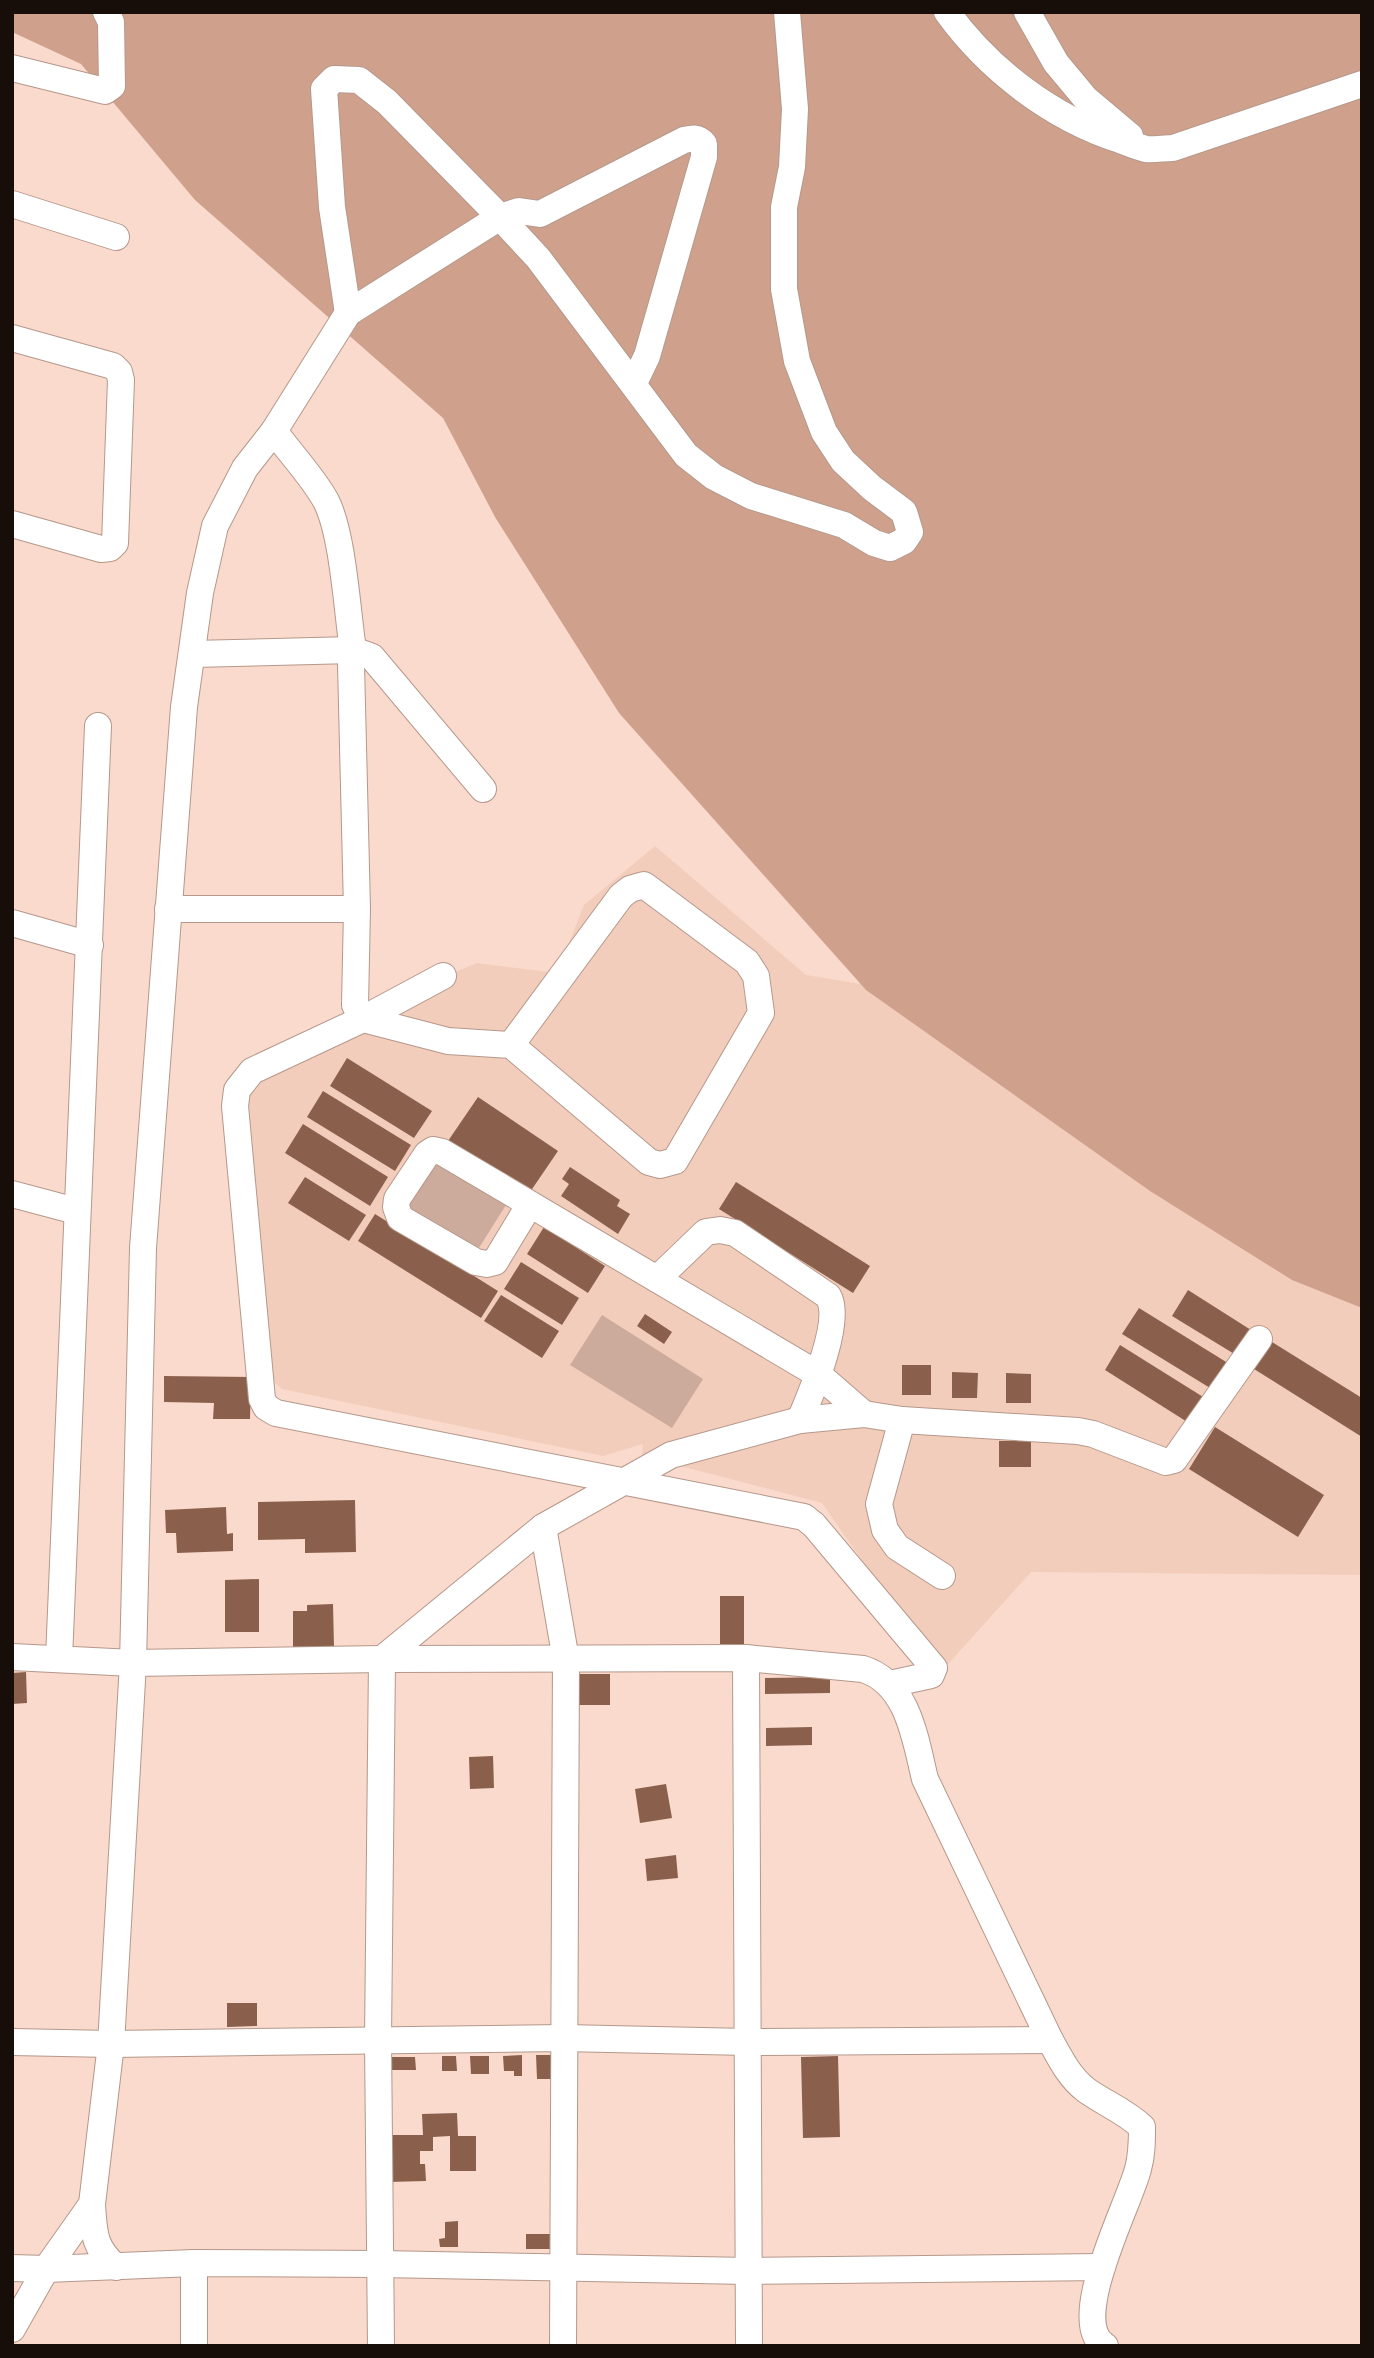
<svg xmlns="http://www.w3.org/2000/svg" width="1374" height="2358" font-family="'PT Sans Narrow',sans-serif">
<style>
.built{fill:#f3cdbc}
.green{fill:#ccab9d}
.forest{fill:#cfa18d}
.building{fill:#8a604d}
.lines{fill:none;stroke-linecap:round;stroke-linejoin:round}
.minor-casing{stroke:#b5988b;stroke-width:28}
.minor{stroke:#fff;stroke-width:26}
</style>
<rect width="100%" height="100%" fill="#f9dacd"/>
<path class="built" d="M 1362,502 L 1362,1575 L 1031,1572 L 940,1673 L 822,1503 L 642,1456 L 643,1444 L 603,1456 L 282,1389 L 258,1369 L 242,1082 L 257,1054 L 477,963 L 557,973 L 584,905 L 655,846 L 806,975 L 1076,1019 Z"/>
<g class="green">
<path d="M 436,1161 L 506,1205 L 477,1251 L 407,1208 Z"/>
<path d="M 602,1315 L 703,1379 L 672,1428 L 570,1365 Z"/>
</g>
<path class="forest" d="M 12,12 L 1362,12 L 1362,1308 L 1292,1280 L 1150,1191 L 866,990 L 619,713 L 495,517 L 443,418 L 195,200 L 81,64 L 12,32 Z"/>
<g class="building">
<path d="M 347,1058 L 432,1111 L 414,1138 L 330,1086 Z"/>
<path d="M 323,1091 L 411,1145 L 395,1171 L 307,1117 Z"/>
<path d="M 478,1097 L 558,1151 L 528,1195 L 448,1141 Z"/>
<path d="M 303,1124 L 388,1177 L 370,1206 L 285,1153 Z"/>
<path d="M 570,1167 L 620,1200 L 617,1206 L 630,1214 L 618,1234 L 561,1196 L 569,1184 L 562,1179 Z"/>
<path d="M 305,1177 L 366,1215 L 349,1241 L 288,1203 Z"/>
<path d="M 736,1182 L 870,1266 L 853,1293 L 719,1209 Z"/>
<path d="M 375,1214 L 498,1291 L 481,1318 L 358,1241 Z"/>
<path d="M 544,1227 L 605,1266 L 588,1293 L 527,1254 Z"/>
<path d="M 521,1262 L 579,1298 L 562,1325 L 504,1289 Z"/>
<path d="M 1188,1290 L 1251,1330 L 1236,1355 L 1172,1316 Z"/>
<path d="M 501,1295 L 559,1331 L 542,1358 L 484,1321 Z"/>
<path d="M 1139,1308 L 1231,1365 L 1215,1391 L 1122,1334 Z"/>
<path d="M 645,1314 L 672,1332 L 664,1344 L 637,1326 Z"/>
<path d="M 1272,1342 L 1362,1398 L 1362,1437 L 1254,1369 Z"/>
<path d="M 1120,1345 L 1208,1400 L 1192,1425 L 1105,1370 Z"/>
<rect x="902" y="1365" width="29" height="30"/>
<path d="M 952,1372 L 978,1373 L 977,1398 L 952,1398 Z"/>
<path d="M 1006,1373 L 1031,1374 L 1031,1403 L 1006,1403 Z"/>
<path d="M 164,1376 L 251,1377 L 250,1419 L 213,1419 L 214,1403 L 164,1402 Z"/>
<path d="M 1215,1427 L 1324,1495 L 1298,1537 L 1189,1469 Z"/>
<rect x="999" y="1441" width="32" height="26"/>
<path d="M 355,1500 L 356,1552 L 305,1553 L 305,1539 L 258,1540 L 258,1502 Z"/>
<path d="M 226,1507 L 227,1534 L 233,1533 L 233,1551 L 177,1553 L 176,1533 L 166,1533 L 165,1510 Z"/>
<path d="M 259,1579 L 259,1632 L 225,1632 L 225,1580 Z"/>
<rect x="720" y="1596" width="24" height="48"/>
<path d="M 333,1604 L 334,1647 L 293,1648 L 293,1611 L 307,1611 L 307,1605 Z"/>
<path d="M 26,1672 L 27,1703 L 12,1704 L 12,1673 Z"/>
<rect x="577" y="1674" width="33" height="31"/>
<path d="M 830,1677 L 830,1693 L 765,1694 L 765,1678 Z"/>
<path d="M 812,1727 L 812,1745 L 766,1746 L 766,1728 Z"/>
<path d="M 493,1756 L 494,1788 L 470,1789 L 469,1757 Z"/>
<path d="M 666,1784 L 672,1818 L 640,1823 L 635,1789 Z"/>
<path d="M 676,1855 L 678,1878 L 647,1881 L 645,1859 Z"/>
<path d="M 227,2003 L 257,2003 L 257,2026 L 227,2027 Z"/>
<path d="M 522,2055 L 522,2076 L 514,2076 L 514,2071 L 504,2071 L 503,2056 Z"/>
<path d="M 536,2055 L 553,2055 L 554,2079 L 537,2079 Z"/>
<path d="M 442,2056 L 456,2056 L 457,2071 L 442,2071 Z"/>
<path d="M 470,2056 L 489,2056 L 489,2074 L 471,2074 Z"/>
<path d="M 838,2056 L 840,2137 L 803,2138 L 801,2057 Z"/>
<path d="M 390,2057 L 415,2057 L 416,2070 L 390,2070 Z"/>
<path d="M 457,2113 L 458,2136 L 476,2136 L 476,2171 L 450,2171 L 450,2136 L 433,2137 L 433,2151 L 420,2151 L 420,2164 L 425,2164 L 426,2181 L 388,2182 L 392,2135 L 423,2135 L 422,2114 Z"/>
<path d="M 458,2221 L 458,2247 L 440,2247 L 439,2239 L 445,2238 L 445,2222 Z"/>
<rect x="526" y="2234" width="27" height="15"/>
</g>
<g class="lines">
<g class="minor-casing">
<g id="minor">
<path d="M 947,12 C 989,70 1052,118 1120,140 C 1128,143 1137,147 1146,149 C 1154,150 1164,148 1173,148 L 1362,84"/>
<path d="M 1027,12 L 1056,63 L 1086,99 L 1130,136"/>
<path d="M 12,68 L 105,91 L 112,86 L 111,22 L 106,12"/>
<path d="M 12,204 L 116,237"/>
<path d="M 348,313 L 332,207 L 324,89 L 334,79 L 359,80 L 387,102 L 500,217 L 538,258 L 686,455 L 714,477 L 751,496 L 844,525 L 874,543 L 890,548 L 904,541 L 910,532 L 904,512 L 872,488 L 843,461 L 824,432 L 797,361 L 784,289 L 784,207 L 792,167 L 795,109 L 787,12"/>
<path d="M 12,338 L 113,366 L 119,372 L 121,380 L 115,543 L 110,548 L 101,549 L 12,524"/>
<path d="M 192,654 L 353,650 L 372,657 L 483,789"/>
<path d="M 168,909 L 357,909 L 351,664 L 353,650 C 347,610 343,534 326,501 C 313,477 290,453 274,431"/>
<path d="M 357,909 L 355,1005 L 363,1019 L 448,1041 L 511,1045 L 649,1162 L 660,1165 L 675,1161 L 761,1013 L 756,976 L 747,962 L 644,885 L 630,889 L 621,896 L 511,1045"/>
<path d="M 12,923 L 90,945"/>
<path d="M 443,976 L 363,1019 L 252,1071 L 237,1090 L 235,1106 L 262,1399 L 266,1407 L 276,1413 L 804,1517 L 814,1525 L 934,1668 L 931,1675 L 890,1684"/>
<path d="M 12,1194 L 76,1211"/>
<path d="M 530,1204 L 495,1262 L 487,1264 L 476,1262 L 400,1218 L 396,1207 L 397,1199 L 427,1154 L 433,1150 L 442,1152 L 819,1375 L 864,1414"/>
<path d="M 657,1279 L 706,1232 L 720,1230 L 735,1233 L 828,1296 C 843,1320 811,1394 800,1420"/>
<path d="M 902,1420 L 879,1504 L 885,1530 L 897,1547 L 942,1576"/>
<path d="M 543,1527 L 566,1660 L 563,2346"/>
<path d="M 12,1657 L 133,1663 L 382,1659 L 746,1658 L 863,1669 C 908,1683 915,1738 925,1779 L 1050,2040 C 1060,2058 1069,2077 1086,2090 C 1104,2103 1125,2111 1142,2127 C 1142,2141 1142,2155 1138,2169 C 1129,2205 1066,2322 1105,2346"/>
<path d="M 746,1658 L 749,2346"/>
<path d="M 59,1659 L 98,726"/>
<path d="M 12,2042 L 111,2044 L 563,2038 L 748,2042 L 1050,2040"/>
<path d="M 92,2204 C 94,2232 93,2247 116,2267"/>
<path d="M 12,2268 L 46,2269 L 194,2263 L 381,2264 L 749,2271 L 1102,2267"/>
<path d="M 12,2329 L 46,2269 L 92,2204 L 111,2044 L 133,1663 L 143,1248 L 184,707 L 200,593 L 215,526 L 245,468 L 274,431 L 348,313 L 500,217 L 519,211 L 540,214 L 684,140 C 693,138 698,137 704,144 L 704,157 L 647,356 L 634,383"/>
<path d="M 194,2346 L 194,2263"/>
<path d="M 381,2346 L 378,2040 L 382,1659 L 543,1527 L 671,1455 L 800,1420 L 864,1414 L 902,1420 L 1078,1431 L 1093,1434 L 1166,1462 L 1174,1460 L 1259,1339"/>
</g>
</g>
<use href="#minor" class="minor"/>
</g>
<rect width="1374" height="2358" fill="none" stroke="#170e09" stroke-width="28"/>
</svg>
